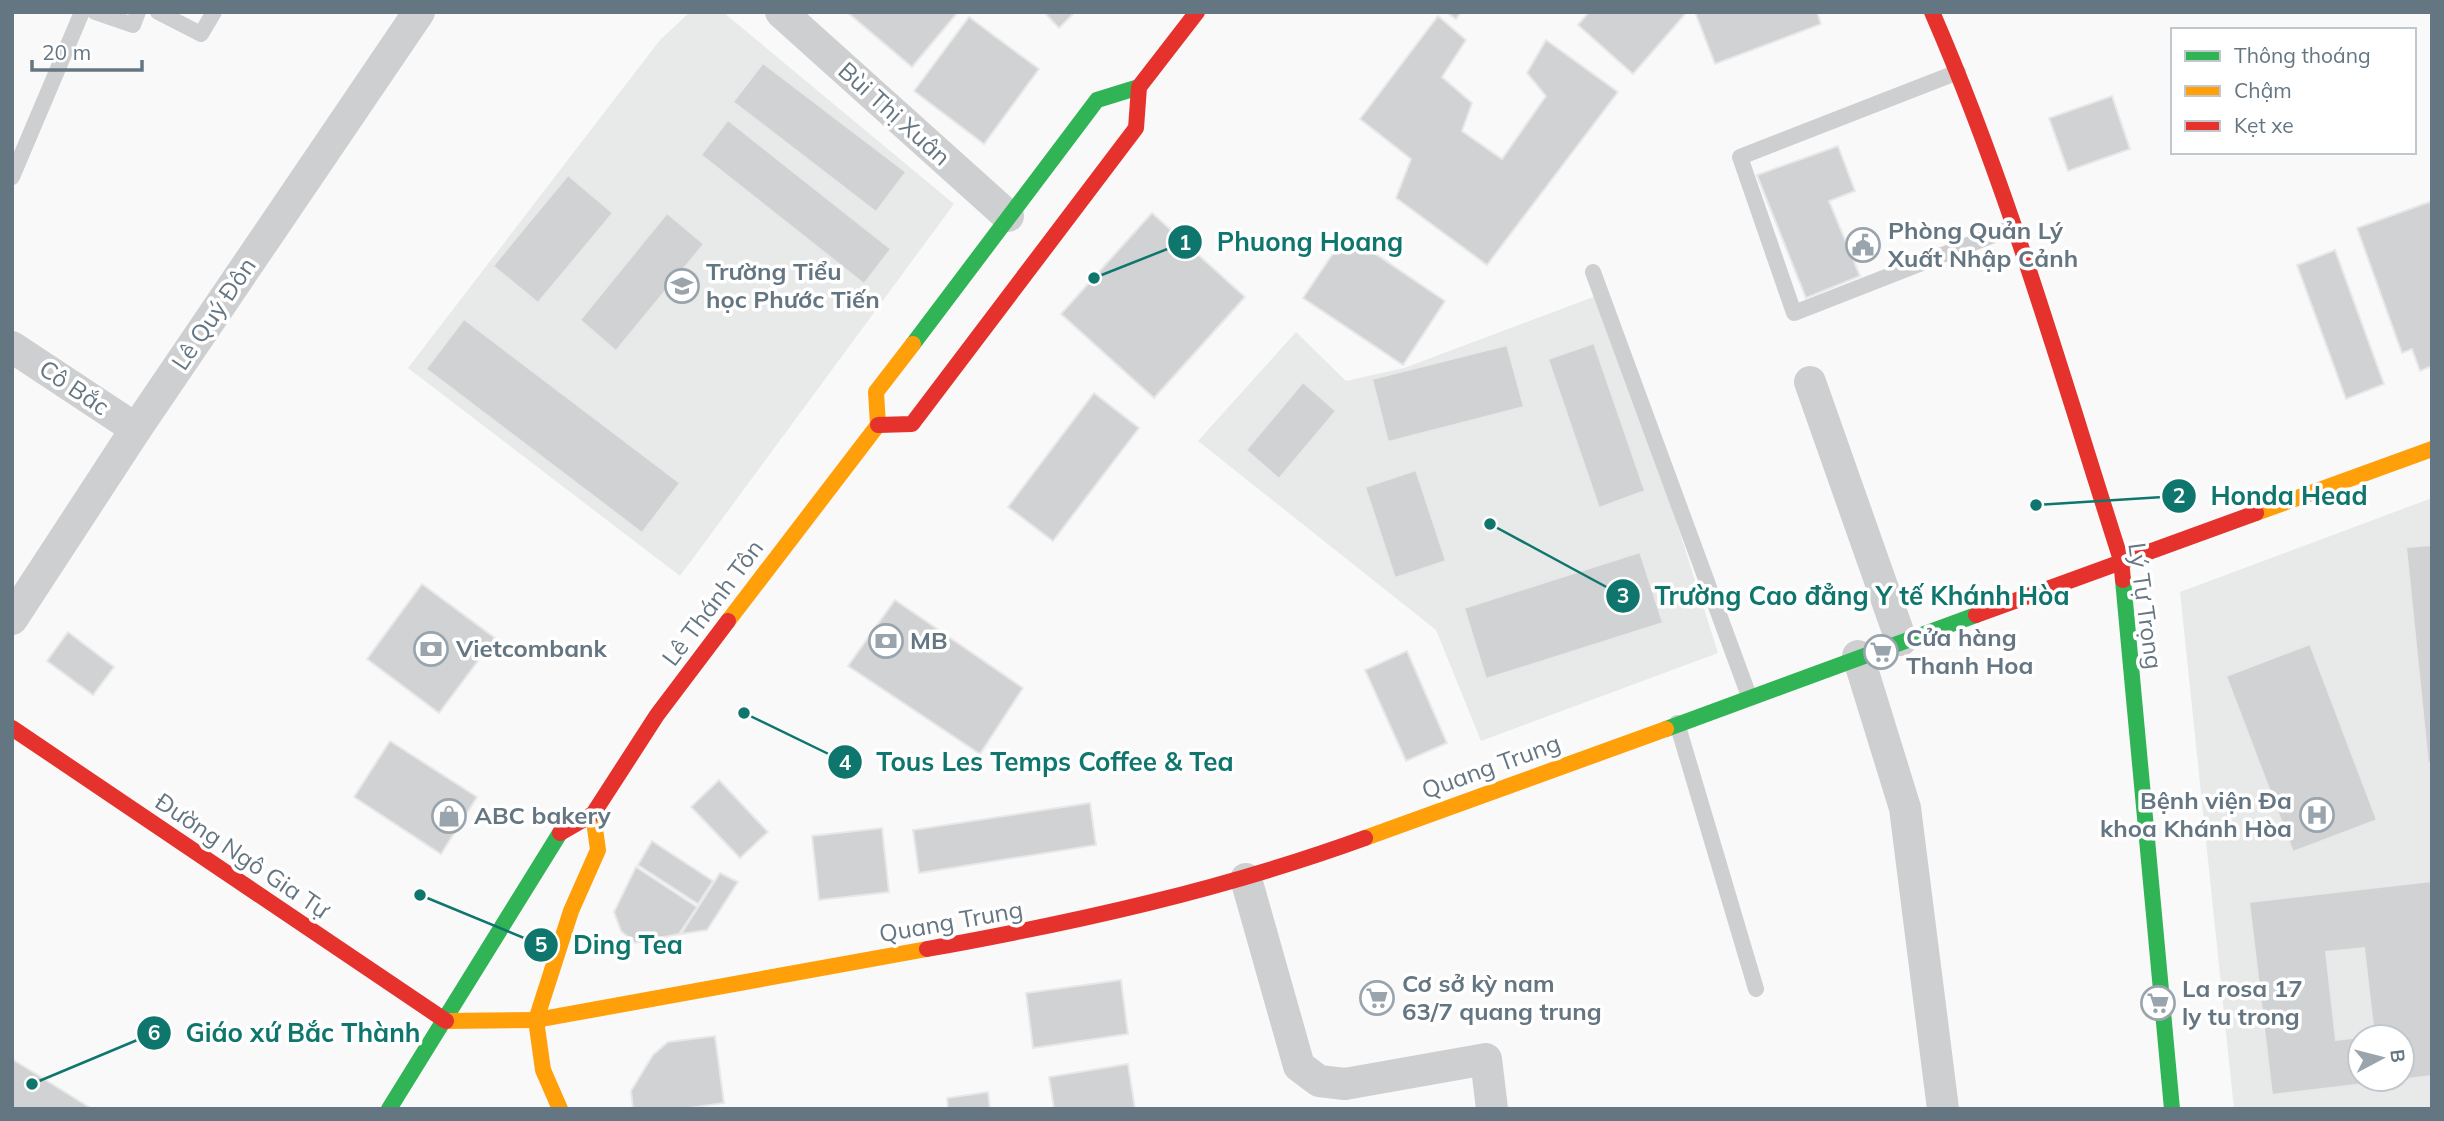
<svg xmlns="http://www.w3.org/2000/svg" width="2444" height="1121" font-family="Mulish,sans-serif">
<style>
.built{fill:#e8e9e9;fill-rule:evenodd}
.building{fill:#d0d2d3;stroke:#e8e8e8;stroke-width:2;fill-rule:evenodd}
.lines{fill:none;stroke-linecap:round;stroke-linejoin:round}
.lane{stroke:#cecfd0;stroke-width:16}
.street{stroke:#cecfd0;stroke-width:32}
.fast{stroke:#30b455;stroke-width:16}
.slow{stroke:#ff9f0a;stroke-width:16}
.jam{stroke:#e5322d;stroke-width:16}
.labels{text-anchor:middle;stroke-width:7;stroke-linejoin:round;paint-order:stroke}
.street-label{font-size:24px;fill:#657683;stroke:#fff}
.poi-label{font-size:24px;font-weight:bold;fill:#657683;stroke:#fff;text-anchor:start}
.leader{fill:none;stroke:#0f766e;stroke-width:2.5}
.callout-dot{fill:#0f766e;stroke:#fff;stroke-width:2.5}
.mark-label{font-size:21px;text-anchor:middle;font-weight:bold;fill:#fff}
.callout-label{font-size:26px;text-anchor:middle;font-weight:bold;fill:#0f766e;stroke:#fff;stroke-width:7;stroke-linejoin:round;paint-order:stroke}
</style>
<rect width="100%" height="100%" fill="#f9f9f9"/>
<g class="built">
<path d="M 690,12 L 723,12 L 954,204 L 680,576 L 408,368 L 660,40 Z"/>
<path d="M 1604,293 L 1718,653 L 1481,741 L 1436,630 L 1198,441 L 1296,332 L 1346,381 L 1404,368 Z"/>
<path d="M 2432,498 L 2432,1109 L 2234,1109 L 2180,592 ZM 2360,1037 L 2402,1037 L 2402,1079 L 2360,1079 Z"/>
</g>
<g class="building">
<path d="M 847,12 L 958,12 L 912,67 Z"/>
<path d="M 1044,12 L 1075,12 L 1059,28 Z"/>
<path d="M 1446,12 L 1461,12 L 1456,19 Z"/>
<path d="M 1589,12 L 1687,12 L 1633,74 L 1578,25 Z"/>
<path d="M 1695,12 L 1817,12 L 1821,24 L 1715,64 Z"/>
<path d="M 1438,16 L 1466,40 L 1442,77 L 1472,103 L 1462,131 L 1502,159 L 1546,96 L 1527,73 L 1546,40 L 1618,92 L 1487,265 L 1396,198 L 1411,159 L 1360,119 Z"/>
<path d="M 969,17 L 1039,69 L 984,144 L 914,91 Z"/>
<path d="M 763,63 L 906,172 L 876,212 L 733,102 Z"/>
<path d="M 2112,96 L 2130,149 L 2068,171 L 2049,118 Z"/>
<path d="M 728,120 L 891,249 L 864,284 L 701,155 Z"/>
<path d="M 1838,146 L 1855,191 L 1829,201 L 1860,276 L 1806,298 L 1757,175 Z"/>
<path d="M 568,175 L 613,213 L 538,303 L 493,266 Z"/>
<path d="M 2432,201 L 2432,366 L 2420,371 L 2412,349 L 2402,353 L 2357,228 Z"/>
<path d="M 667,213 L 704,244 L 616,351 L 580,320 Z"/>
<path d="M 1152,213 L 1245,297 L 1154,398 L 1061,314 Z"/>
<path d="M 1346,234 L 1445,301 L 1403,365 L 1303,298 Z"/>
<path d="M 2335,250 L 2384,384 L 2346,399 L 2297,265 Z"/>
<path d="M 464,319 L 680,483 L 642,533 L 426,369 Z"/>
<path d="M 1594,343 L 1645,491 L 1599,508 L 1548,359 Z"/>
<path d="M 1507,345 L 1524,407 L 1388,442 L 1372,379 Z"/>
<path d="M 1303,382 L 1336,411 L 1279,479 L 1246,450 Z"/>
<path d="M 1094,393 L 1139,428 L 1053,541 L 1008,507 Z"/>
<path d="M 1416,470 L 1446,561 L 1395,578 L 1365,487 Z"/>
<path d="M 2432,545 L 2432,763 L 2428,763 L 2406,547 Z"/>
<path d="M 1640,552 L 1663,623 L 1486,679 L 1464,608 Z"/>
<path d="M 422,584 L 495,638 L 439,713 L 367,659 Z"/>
<path d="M 895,600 L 1023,688 L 980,754 L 848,666 Z"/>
<path d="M 68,632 L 114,667 L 93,695 L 47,661 Z"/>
<path d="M 2310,644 L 2377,820 L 2293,852 L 2226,676 Z"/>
<path d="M 1407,651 L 1447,743 L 1406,761 L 1365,670 Z"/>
<path d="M 390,741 L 477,797 L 441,854 L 354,797 Z"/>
<path d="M 719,780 L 768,832 L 740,858 L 691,807 Z"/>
<path d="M 1090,803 L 1096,845 L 919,873 L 913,830 Z"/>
<path d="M 882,828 L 889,892 L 819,900 L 812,836 Z"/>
<path d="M 652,841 L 713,881 L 698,904 L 638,865 Z"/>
<path d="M 636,867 L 697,907 L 679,934 L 635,943 L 621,931 L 614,912 Z"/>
<path d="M 720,873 L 738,882 L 707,930 L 681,934 Z"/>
<path d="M 2432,881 L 2432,1076 L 2272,1095 L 2249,902 ZM 2364,948 L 2374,1035 L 2361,1037 L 2402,1037 L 2402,1079 L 2360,1079 L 2360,1037 L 2336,1040 L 2326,952 Z"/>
<path d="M 1121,980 L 1128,1034 L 1033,1048 L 1026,993 Z"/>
<path d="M 715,1036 L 724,1103 L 682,1109 L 633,1109 L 631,1091 L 653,1055 L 668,1042 Z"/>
<path d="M 12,1059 L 92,1109 L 12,1109 Z"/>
<path d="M 1128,1064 L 1135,1109 L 1054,1109 L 1049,1077 Z"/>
<path d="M 988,1092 L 990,1109 L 948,1109 L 947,1098 Z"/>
</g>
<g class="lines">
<g class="lane">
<path d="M 95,12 L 133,25 L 138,12"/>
<path d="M 158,12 L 201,34 L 214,12"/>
<path d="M 1958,72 L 1740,157 L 1794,313 L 2014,227"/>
<path d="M 12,177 L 82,12"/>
<path d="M 1593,272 L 1749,696"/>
<path d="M 1677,723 L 1756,989"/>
</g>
<g class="street">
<path d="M 781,12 L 1008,216"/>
<path d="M 12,347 L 136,429"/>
<path d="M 1810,382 L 1901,640"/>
<path d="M 12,619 L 136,429 L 419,12"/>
<path d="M 1858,656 L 1905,808 L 1943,1109"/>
<path d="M 1246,879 L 1299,1066 L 1319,1081 L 1345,1084 L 1486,1059 L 1492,1109"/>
</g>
<g class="fast">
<path d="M 913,344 L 1097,100 L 1139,87"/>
<path d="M 2123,580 L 2172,1109"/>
<path d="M 1666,729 L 1976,615"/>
<path d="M 389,1109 L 560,833"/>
</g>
<g class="slow">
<path d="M 2256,513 L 2432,449"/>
<path d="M 728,621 L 878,425 L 876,392 L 913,344"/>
<path d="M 1365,838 L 1666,729"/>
<path d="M 446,1021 L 536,1020 L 927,949"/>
<path d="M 560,1109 L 543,1070 L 536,1020 L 571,911 L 598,850 L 593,814"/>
</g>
<g class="jam">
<path d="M 1932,12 C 2009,189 2062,376 2121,560 L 2123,580"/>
<path d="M 878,425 L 912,424 L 1136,128 L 1139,87 L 1197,12"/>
<path d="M 1976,615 L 2256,513"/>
<path d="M 12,728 L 446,1021"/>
<path d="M 560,833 L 593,814 L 657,715 L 728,621"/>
<path d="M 927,949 C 1077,922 1222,890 1365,838"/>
</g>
</g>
<defs>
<g id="civic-ring" transform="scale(1.75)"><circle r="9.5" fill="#fff" stroke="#99a4ac" stroke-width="1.5"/><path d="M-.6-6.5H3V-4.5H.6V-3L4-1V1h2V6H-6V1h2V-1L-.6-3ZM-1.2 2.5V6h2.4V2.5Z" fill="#99a4ac"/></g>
<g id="school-ring" transform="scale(1.75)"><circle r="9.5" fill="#fff" stroke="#99a4ac" stroke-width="1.5"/><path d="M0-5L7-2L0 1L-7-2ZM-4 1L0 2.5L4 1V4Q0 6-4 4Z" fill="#99a4ac"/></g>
<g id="bank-ring" transform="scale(1.75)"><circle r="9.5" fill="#fff" stroke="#99a4ac" stroke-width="1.5"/><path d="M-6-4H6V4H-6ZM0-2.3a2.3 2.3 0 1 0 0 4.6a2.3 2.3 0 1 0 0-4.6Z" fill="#99a4ac"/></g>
<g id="supermarket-ring" transform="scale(1.75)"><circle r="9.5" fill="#fff" stroke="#99a4ac" stroke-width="1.5"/><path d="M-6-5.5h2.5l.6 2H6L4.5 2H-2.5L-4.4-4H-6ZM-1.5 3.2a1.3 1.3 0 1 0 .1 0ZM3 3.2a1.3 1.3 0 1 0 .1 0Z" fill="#99a4ac"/></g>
<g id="hospital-ring" transform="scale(1.75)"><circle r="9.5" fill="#fff" stroke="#99a4ac" stroke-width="1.5"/><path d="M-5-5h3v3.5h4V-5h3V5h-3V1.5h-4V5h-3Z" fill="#99a4ac"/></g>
<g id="shop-ring" transform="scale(1.75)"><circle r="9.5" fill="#fff" stroke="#99a4ac" stroke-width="1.5"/><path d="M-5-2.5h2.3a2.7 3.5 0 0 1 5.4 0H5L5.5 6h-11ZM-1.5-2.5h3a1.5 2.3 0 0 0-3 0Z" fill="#99a4ac"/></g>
</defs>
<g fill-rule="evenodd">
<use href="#civic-ring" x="1863" y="245"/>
<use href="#school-ring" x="682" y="286"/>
<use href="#bank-ring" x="886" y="641"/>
<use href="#bank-ring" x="431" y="649"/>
<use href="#supermarket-ring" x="1881" y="652"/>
<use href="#hospital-ring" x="2317" y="815"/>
<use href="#shop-ring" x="449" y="816"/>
<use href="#supermarket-ring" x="1377" y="998"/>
<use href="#supermarket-ring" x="2158" y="1003"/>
</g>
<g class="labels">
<g class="street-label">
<text transform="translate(894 114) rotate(42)" y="8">Bùi Thị Xuân</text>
<text transform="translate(214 314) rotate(-56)" y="8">Lê Quý Đôn</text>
<text transform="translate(74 388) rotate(34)" y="8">Cô Bắc</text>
<text transform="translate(713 603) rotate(-53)" y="8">Lê Thánh Tôn</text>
<text transform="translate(2145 606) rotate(82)" y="8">Lý Tự Trọng</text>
<text transform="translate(1491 767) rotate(-20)" y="8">Quang Trung</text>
<text transform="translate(242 856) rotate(34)" y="8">Đường Ngô Gia Tự</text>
<text transform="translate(951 922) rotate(-10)" y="8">Quang Trung</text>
</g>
<g class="poi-label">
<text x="1888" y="239">Phòng Quản Lý<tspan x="1888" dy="28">Xuất Nhập Cảnh</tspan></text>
<text x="706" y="280">Trường Tiểu<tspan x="706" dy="28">học Phước Tiến</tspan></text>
<text x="1906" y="646">Cửa hàng<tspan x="1906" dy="28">Thanh Hoa</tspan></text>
<text x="910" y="649">MB</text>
<text x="456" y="657">Vietcombank</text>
<text x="2292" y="809" text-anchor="end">Bệnh viện Đa<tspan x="2292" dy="28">khoa Khánh Hòa</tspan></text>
<text x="474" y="824">ABC bakery</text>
<text x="1402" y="992">Cơ sở kỳ nam<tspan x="1402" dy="28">63/7 quang trung</tspan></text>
<text x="2182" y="997">La rosa 17<tspan x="2182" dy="28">ly tu trong</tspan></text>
</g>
</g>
<path class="leader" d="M1094 278L1185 242M2036 505L2179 496M1490 524L1623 596M744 713L845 762M420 895L541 945M32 1084L154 1033"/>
<g class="callout-dot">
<circle cx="1094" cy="278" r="7"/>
<circle cx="2036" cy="505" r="7"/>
<circle cx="1490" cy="524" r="7"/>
<circle cx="744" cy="713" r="7"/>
<circle cx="420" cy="895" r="7"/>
<circle cx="32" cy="1084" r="7"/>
<circle cx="1185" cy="242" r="18"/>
<circle cx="2179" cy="496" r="18"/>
<circle cx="1623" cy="596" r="18"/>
<circle cx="845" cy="762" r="18"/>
<circle cx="541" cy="945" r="18"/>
<circle cx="154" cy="1033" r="18"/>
</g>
<g class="mark-label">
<text x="1185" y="250">1</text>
<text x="2179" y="503">2</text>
<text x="1623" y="603">3</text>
<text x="845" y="770">4</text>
<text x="541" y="952">5</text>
<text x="154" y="1040">6</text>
</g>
<g class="callout-label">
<text x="1310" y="251">Phuong Hoang</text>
<text x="2289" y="505">Honda Head</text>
<text x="1862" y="605">Trường Cao đẳng Y tế Khánh Hòa</text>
<text x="1055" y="771">Tous Les Temps Coffee &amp; Tea</text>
<text x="628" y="954">Ding Tea</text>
<text x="303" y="1042">Giáo xứ Bắc Thành</text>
</g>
<rect width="2444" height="1121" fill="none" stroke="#657683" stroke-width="28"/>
<rect x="2171" y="28" width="245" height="126" fill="#ffffff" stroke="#c1c8cd" stroke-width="2"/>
<rect x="2185" y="51" width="35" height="10" fill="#30b455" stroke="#c1c8cd" stroke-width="2"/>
<text x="2234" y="63" font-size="21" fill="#657683">Thông thoáng</text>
<rect x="2185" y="86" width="35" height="10" fill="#ff9f0a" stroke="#c1c8cd" stroke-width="2"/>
<text x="2234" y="98" font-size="21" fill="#657683">Chậm</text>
<rect x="2185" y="121" width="35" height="10" fill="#e5322d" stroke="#c1c8cd" stroke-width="2"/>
<text x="2234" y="133" font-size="21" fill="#657683">Kẹt xe</text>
<g transform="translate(2381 1058) rotate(83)"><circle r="33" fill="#ffffff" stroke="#c1c8cd" stroke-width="2"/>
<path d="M0-5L12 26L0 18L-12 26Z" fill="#99a4ac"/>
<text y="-10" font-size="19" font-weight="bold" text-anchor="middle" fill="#657683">B</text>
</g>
<path d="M32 60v10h110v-10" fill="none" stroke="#657683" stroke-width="3.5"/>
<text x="42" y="60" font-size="21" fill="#657683" stroke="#ffffff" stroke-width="5" paint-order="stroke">20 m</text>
</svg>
